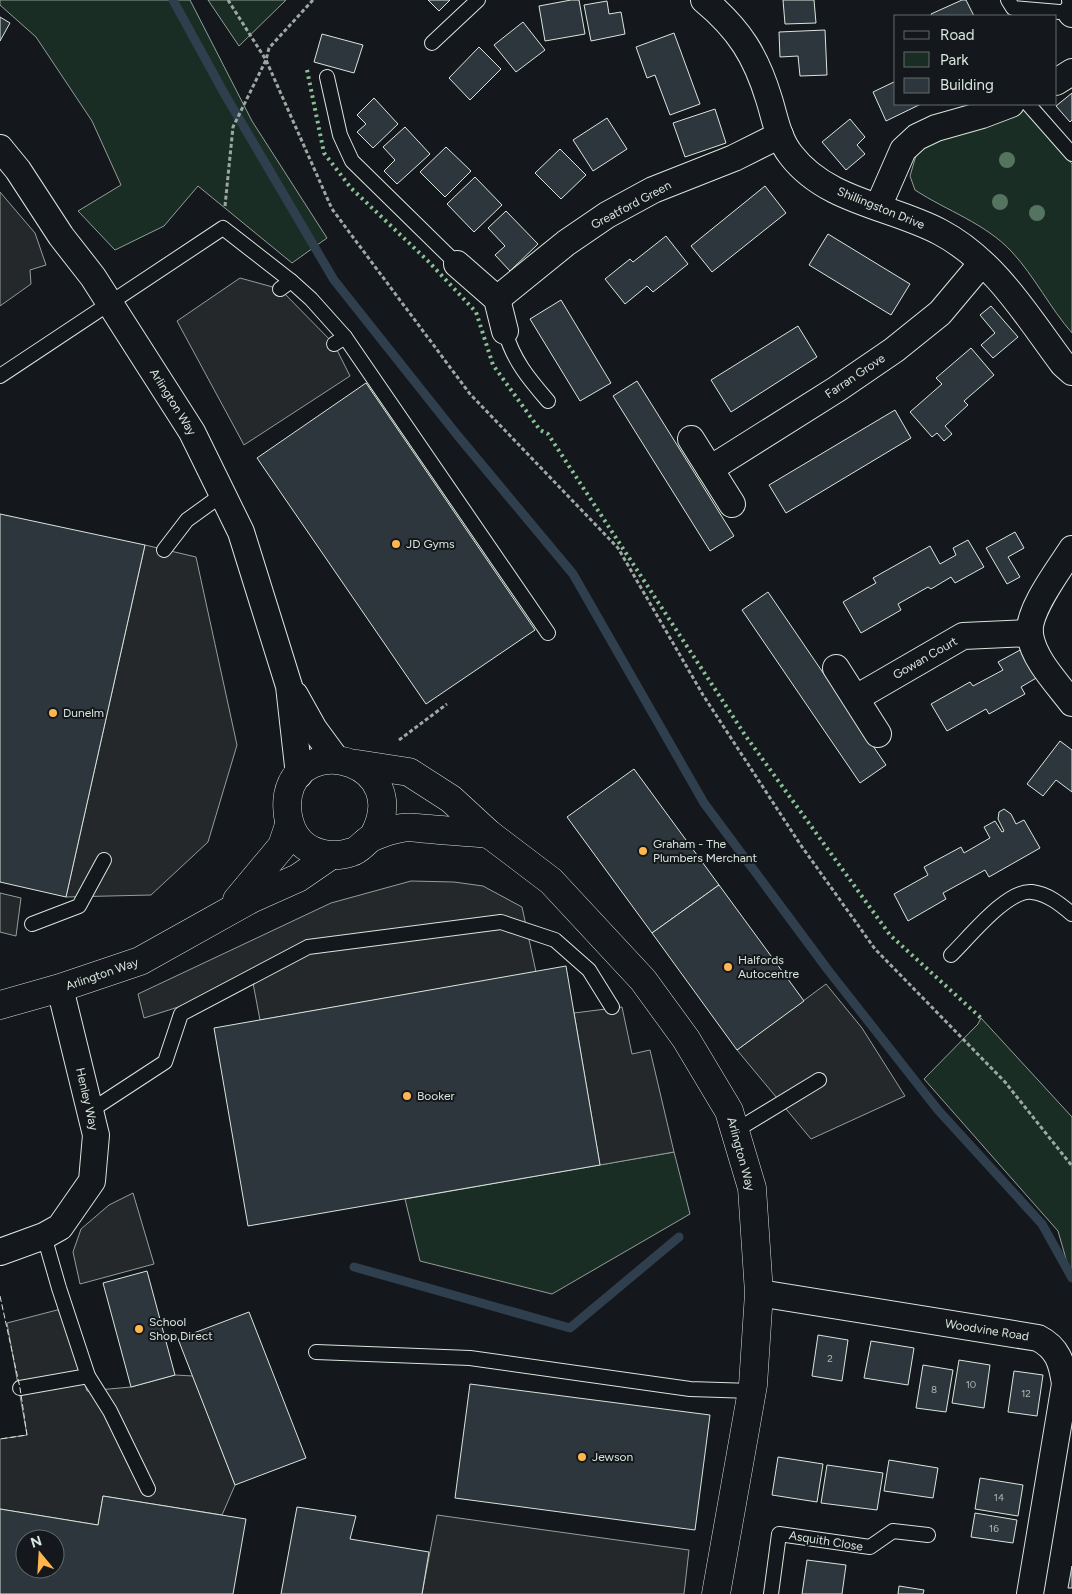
<svg xmlns="http://www.w3.org/2000/svg" width="1072" height="1594" font-family="Figtree,sans-serif">
<style>
.green{fill:#1a2d24;stroke:#939e99}
.parking{fill:#24282b;stroke:#939e99}
.lines{fill:none;stroke-linecap:round;stroke-linejoin:round}
.stream{stroke:#2f3f4d;stroke-width:9}
.building{fill:#2c363c;stroke:#d8e6dc;fill-rule:evenodd}
.service-casing{stroke:#d8e6dc;stroke-width:16}
.minor-casing{stroke:#d8e6dc;stroke-width:28}
.tertiary-casing{stroke:#d8e6dc;stroke-width:29}
.path{stroke:#9da8a2;stroke-width:3;stroke-dasharray:4 2.5;stroke-linecap:butt}
.service{stroke:#14181c;stroke-width:14}
.minor{stroke:#14181c;stroke-width:26}
.tertiary{stroke:#14181c;stroke-width:28}
.hedge{stroke:#8ac095;stroke-width:4;stroke-dasharray:2.5 4;stroke-linecap:butt}
.fence{stroke:#d8e6dc;stroke-width:1;stroke-dasharray:6 2.5;stroke-linecap:butt}
.tree{fill:#55745f}
.poi-dot{fill:#ffb74d;stroke:#14181c;stroke-width:2}
.labels{text-anchor:middle;stroke-width:4;stroke-linejoin:round;paint-order:stroke}
.number-label{font-size:10px;fill:#adbab4}
.street-label{font-size:12px;fill:#d8e6dc;stroke:#14181c}
.poi-label{font-size:12px;fill:#d8e6dc;stroke:#14181c;text-anchor:start}
</style>
<rect width="100%" height="100%" fill="#14181c"/>
<g class="green">
<path d="M 0,0 L 190,0 L 252,121 L 327,238 L 292,263 L 198,186 L 164,226 L 115,250 L 78,211 L 121,185 L 92,121 L 36,37 L 0,5 Z"/>
<path d="M 208,0 L 286,0 L 239,46 Z"/>
<path d="M 1022,107 L 1072,164 L 1072,333 C 1050,308 1035,277 1012,252 C 985,223 947,211 915,190 L 910,176 L 917,152 L 934,135 Z"/>
<path d="M 981,1018 L 1072,1117 L 1072,1280 L 1058,1231 L 924,1079 L 978,1024 Z"/>
<path d="M 674,1152 L 690,1214 L 552,1294 L 420,1261 L 405,1199 Z"/>
</g>
<g class="parking">
<path d="M 0,192 L 35,233 L 46,265 L 30,270 L 31,284 L 0,306 Z"/>
<path d="M 240,278 L 280,289 L 334,344 L 350,376 L 244,445 L 177,321 Z"/>
<path d="M 145,545 L 196,557 L 237,745 L 208,842 L 151,895 L 66,897 Z"/>
<path d="M 411,881 L 454,882 L 483,886 L 522,907 L 536,972 L 260,1020 L 253,983 L 144,1018 L 138,994 L 331,903 Z"/>
<path d="M 0,893 L 21,898 L 16,936 L 0,932 Z"/>
<path d="M 826,984 L 862,1028 L 905,1096 L 811,1139 L 737,1050 Z"/>
<path d="M 622,1007 L 632,1054 L 650,1050 L 674,1152 L 600,1165 L 574,1013 Z"/>
<path d="M 133,1193 L 154,1264 L 80,1284 L 73,1252 L 81,1229 L 109,1205 Z"/>
<path d="M 61,1309 L 87,1391 L 131,1387 L 175,1375 L 193,1376 L 235,1485 L 222,1515 L 103,1496 L 98,1525 L 0,1509 L 0,1439 L 27,1435 L 7,1323 Z"/>
<path d="M 437,1515 L 689,1550 L 684,1594 L 422,1594 Z"/>
</g>
<g class="lines">
<g class="stream">
<path d="M 173,0 L 224,93 L 334,280 L 458,436 L 573,574 L 704,803 L 828,970 L 938,1110 L 1042,1224 L 1072,1278"/>
<path d="M 354,1267 L 570,1328 L 679,1237"/>
</g>
</g>
<g class="building">
<path d="M 428,0 L 450,0 L 439,11 Z"/>
<path d="M 571,0 L 579,0 L 585,34 L 545,41 L 539,6 Z"/>
<path d="M 783,0 L 814,0 L 816,23 L 785,24 Z"/>
<path d="M 962,0 L 966,0 L 974,16 L 932,16 L 931,14 Z"/>
<path d="M 607,1 L 609,14 L 621,12 L 625,34 L 591,41 L 584,5 Z"/>
<path d="M 0,17 L 10,23 L 0,41 Z"/>
<path d="M 523,22 L 545,50 L 516,72 L 494,45 Z"/>
<path d="M 825,30 L 827,75 L 800,76 L 798,56 L 780,57 L 779,32 Z"/>
<path d="M 674,33 L 700,104 L 670,115 L 655,75 L 647,78 L 636,47 Z"/>
<path d="M 322,34 L 363,45 L 354,73 L 314,62 Z"/>
<path d="M 479,47 L 501,69 L 470,100 L 449,78 Z"/>
<path d="M 896,81 L 896,104 L 921,104 L 886,121 L 873,92 Z"/>
<path d="M 1072,93 L 1072,120 L 1070,122 L 1056,106 Z"/>
<path d="M 374,98 L 398,124 L 373,148 L 357,132 L 366,124 L 357,115 Z"/>
<path d="M 715,109 L 726,143 L 685,157 L 673,123 Z"/>
<path d="M 607,118 L 627,149 L 593,171 L 573,140 Z"/>
<path d="M 850,119 L 865,137 L 857,145 L 865,154 L 846,170 L 822,142 Z"/>
<path d="M 405,127 L 430,154 L 397,184 L 384,171 L 395,160 L 383,147 Z"/>
<path d="M 446,147 L 471,171 L 445,197 L 420,172 Z"/>
<path d="M 560,149 L 586,175 L 561,199 L 535,173 Z"/>
<path d="M 475,177 L 502,205 L 474,232 L 447,204 Z"/>
<path d="M 765,186 L 786,213 L 712,272 L 691,246 Z"/>
<path d="M 506,211 L 538,244 L 510,271 L 495,255 L 505,246 L 488,228 Z"/>
<path d="M 828,234 L 910,284 L 891,315 L 809,265 Z"/>
<path d="M 666,236 L 688,264 L 653,292 L 647,286 L 625,304 L 605,279 L 630,259 L 633,262 Z"/>
<path d="M 561,300 L 611,383 L 580,401 L 530,319 Z"/>
<path d="M 991,306 L 1018,337 L 993,358 L 981,345 L 995,333 L 980,315 Z"/>
<path d="M 798,326 L 817,357 L 731,412 L 711,380 Z"/>
<path d="M 971,348 L 994,375 L 964,401 L 968,405 L 945,426 L 952,434 L 944,441 L 937,433 L 932,437 L 910,412 L 942,384 L 936,378 Z"/>
<path d="M 637,381 L 734,536 L 710,551 L 613,396 Z"/>
<path d="M 366,383 L 535,630 L 426,704 L 257,458 Z"/>
<path d="M 895,410 L 911,438 L 786,513 L 769,485 Z"/>
<path d="M 0,514 L 145,545 L 66,897 L 0,882 Z"/>
<path d="M 1015,532 L 1024,548 L 1008,557 L 1020,577 L 1007,584 L 986,548 Z"/>
<path d="M 968,540 L 984,567 L 955,583 L 951,577 L 931,589 L 928,587 L 898,604 L 901,610 L 861,633 L 843,602 L 876,583 L 873,578 L 930,546 L 940,564 L 956,555 L 953,548 Z"/>
<path d="M 768,592 L 886,765 L 860,783 L 742,610 Z"/>
<path d="M 1022,649 L 1038,677 L 1021,687 L 1025,694 L 989,714 L 986,709 L 947,731 L 931,704 L 970,682 L 973,686 L 1003,670 L 998,662 Z"/>
<path d="M 1060,741 L 1072,750 L 1072,792 L 1056,780 L 1043,796 L 1027,784 Z"/>
<path d="M 634,769 L 719,885 L 652,933 L 567,817 Z"/>
<path d="M 1004,809 L 1011,814 L 1016,824 L 1024,820 L 1040,848 L 989,877 L 985,870 L 943,893 L 946,899 L 908,921 L 894,894 L 928,875 L 924,867 L 961,847 L 964,853 L 990,838 L 984,827 L 995,821 L 1002,832 L 1004,831 L 998,819 L 999,812 Z"/>
<path d="M 719,885 L 804,1001 L 737,1050 L 652,933 Z"/>
<path d="M 566,966 L 600,1165 L 248,1226 L 214,1028 Z"/>
<path d="M 147,1271 L 175,1375 L 131,1387 L 103,1283 Z"/>
<path d="M 249,1312 L 306,1458 L 235,1485 L 178,1339 Z"/>
<path d="M 818,1335 L 848,1340 L 842,1381 L 812,1376 Z"/>
<path d="M 871,1341 L 914,1348 L 908,1385 L 864,1378 Z"/>
<path d="M 959,1360 L 990,1365 L 984,1408 L 952,1403 Z"/>
<path d="M 923,1365 L 953,1370 L 946,1412 L 916,1408 Z"/>
<path d="M 1014,1371 L 1043,1375 L 1037,1416 L 1008,1412 Z"/>
<path d="M 470,1384 L 710,1415 L 695,1530 L 455,1498 Z"/>
<path d="M 778,1457 L 823,1464 L 817,1502 L 772,1495 Z"/>
<path d="M 889,1460 L 938,1468 L 933,1498 L 884,1491 Z"/>
<path d="M 827,1465 L 883,1473 L 877,1510 L 821,1503 Z"/>
<path d="M 980,1478 L 1023,1485 L 1018,1516 L 975,1509 Z"/>
<path d="M 103,1496 L 246,1519 L 233,1594 L 0,1594 L 0,1509 L 98,1525 ZM 25,1539 L 55,1539 L 55,1569 L 25,1569 Z"/>
<path d="M 297,1507 L 356,1516 L 350,1539 L 429,1552 L 422,1594 L 281,1594 Z"/>
<path d="M 975,1513 L 1017,1520 L 1013,1543 L 971,1537 Z"/>
<path d="M 807,1560 L 846,1565 L 842,1594 L 802,1594 Z"/>
<path d="M 1072,1566 L 1072,1588 L 1068,1588 Z"/>
<path d="M 899,1586 L 924,1590 L 923,1594 L 898,1594 Z"/>
</g>
<g class="lines">
<g class="service-casing">
<g id="service">
<path d="M 1008,0 L 1013,8 L 1071,13 L 1069,0"/>
<path d="M 432,43 L 478,0"/>
<path d="M 327,77 L 340,135 L 352,161 L 457,264"/>
<path d="M 1028,104 L 1072,154"/>
<path d="M 280,289 L 291,281"/>
<path d="M 505,331 C 513,360 529,379 548,401"/>
<path d="M 334,344 L 345,337"/>
<path d="M 0,376 L 223,228 L 291,281 L 311,299 L 345,337 L 548,633"/>
<path d="M 164,550 L 187,520 L 223,494"/>
<path d="M 32,924 L 79,906 L 104,860"/>
<path d="M 951,955 C 968,939 1007,889 1032,892 C 1048,894 1060,904 1072,914"/>
<path d="M 90,1111 L 165,1062 L 181,1014 L 308,947 L 501,922 L 555,940 L 589,970 L 612,1007"/>
<path d="M 735,1131 L 819,1080"/>
<path d="M 44,1236 L 59,1288 L 88,1376 L 110,1411 L 148,1489"/>
<path d="M 316,1352 L 470,1358 L 690,1389 L 752,1391"/>
<path d="M 20,1388 L 88,1376"/>
<path d="M 771,1594 L 779,1534 L 870,1547 L 893,1531 L 928,1535"/>
</g>
</g>
<g class="minor-casing">
<g id="minor">
<path d="M 704,0 C 739,29 756,56 769,99 C 775,118 778,139 791,155 C 827,202 891,206 940,232 C 995,261 1027,316 1063,364 L 1072,372"/>
<path d="M 1071,13 L 1072,14"/>
<path d="M 1056,82 L 1072,72"/>
<path d="M 0,148 L 18,170 L 61,236 L 93,277 L 192,432 L 241,532 L 289,686 L 299,775"/>
<path d="M 878,207 L 903,150 L 917,137 L 936,128 L 982,115 L 1011,104"/>
<path d="M 457,264 L 497,299 L 505,331"/>
<path d="M 497,299 L 566,243 L 607,215 L 653,190 L 734,158 L 780,135"/>
<path d="M 691,439 L 732,504"/>
<path d="M 710,469 L 837,389 L 894,350 L 940,313 L 982,263"/>
<path d="M 1072,549 C 1060,568 1026,612 1030,635 C 1034,660 1057,683 1072,703"/>
<path d="M 836,668 L 878,734"/>
<path d="M 295,695 L 314,729 L 336,759"/>
<path d="M 856,698 L 963,636 L 1030,633"/>
<path d="M 0,1252 L 44,1236 L 60,1227 L 92,1181 L 96,1135 L 60,988"/>
<path d="M 759,1293 L 1038,1338 C 1058,1348 1062,1363 1065,1384 L 1030,1594"/>
</g>
</g>
<g class="tertiary-casing">
<g id="tertiary">
<path d="M 357,764 L 409,772 L 451,799 L 489,834 L 551,881 L 643,980 L 686,1039 L 729,1111 L 752,1188 L 759,1293 L 753,1385 L 716,1594"/>
<path d="M 373,837 C 415,762 301,730 288,795 C 286,809 287,822 295,835 C 307,854 332,859 352,852 C 360,850 366,840 373,837 C 382,833 393,829 402,828 C 410,826 421,829 429,829 C 449,831 469,832 489,834"/>
<path d="M 237,900 L 282,846 L 289,825"/>
<path d="M 0,1005 L 60,988 L 140,961 L 251,899 L 298,878 L 330,856"/>
</g>
</g>
<g class="path">
<path d="M 228,0 L 266,60 L 332,209 L 470,394 L 618,548 L 703,695 L 800,844 L 875,949 L 1005,1082 L 1072,1166"/>
<path d="M 225,206 L 233,127 L 266,60 L 269,48 L 313,0"/>
<path d="M 399,740 L 447,704"/>
</g>
<use href="#service" class="service"/>
<use href="#minor" class="minor"/>
<use href="#tertiary" class="tertiary"/>
<path class="hedge" d="M 307,70 L 324,153 L 351,188 L 428,261 L 476,312 L 493,365 L 540,430 L 548,434 L 745,735 L 890,935 L 981,1018"/>
<path class="fence" d="M 0,1296 L 20,1388 L 27,1435 L 0,1439"/>
</g>
<g class="tree">
<circle cx="1007" cy="160" r="8"/>
<circle cx="1000" cy="202" r="8"/>
<circle cx="1037" cy="213" r="8"/>
</g>
<g class="poi-dot">
<circle cx="396" cy="544" r="5"/>
<circle cx="53" cy="713" r="5"/>
<circle cx="643" cy="851" r="5"/>
<circle cx="728" cy="967" r="5"/>
<circle cx="407" cy="1096" r="5"/>
<circle cx="139" cy="1329" r="5"/>
<circle cx="582" cy="1457" r="5"/>
</g>
<g class="labels">
<g class="number-label">
<text x="830" y="1362">2</text>
<text x="971" y="1388">10</text>
<text x="934" y="1393">8</text>
<text x="1026" y="1397">12</text>
<text x="999" y="1501">14</text>
<text x="994" y="1532">16</text>
</g>
<g class="street-label">
<text transform="translate(631 205) rotate(-28)" y="4">Greatford Green</text>
<text transform="translate(881 208) rotate(22)" y="4">Shillingston Drive</text>
<text transform="translate(855 376) rotate(-34)" y="4">Farran Grove</text>
<text transform="translate(173 402) rotate(58)" y="4">Arlington Way</text>
<text transform="translate(925 658) rotate(-30)" y="4">Gowan Court</text>
<text transform="translate(102 974) rotate(-19)" y="4">Arlington Way</text>
<text transform="translate(87 1099) rotate(77)" y="4">Henley Way</text>
<text transform="translate(741 1154) rotate(75)" y="4">Arlington Way</text>
<text transform="translate(987 1330) rotate(9)" y="4">Woodvine Road</text>
<text transform="translate(826 1541) rotate(9)" y="4">Asquith Close</text>
</g>
<g class="poi-label">
<text x="406" y="548">JD Gyms</text>
<text x="63" y="717">Dunelm</text>
<text x="653" y="848">Graham - The<tspan x="653" dy="14">Plumbers Merchant</tspan></text>
<text x="738" y="964">Halfords<tspan x="738" dy="14">Autocentre</tspan></text>
<text x="417" y="1100">Booker</text>
<text x="149" y="1326">School<tspan x="149" dy="14">Shop Direct</tspan></text>
<text x="592" y="1461">Jewson</text>
</g>
</g>
<rect x="894" y="15" width="162" height="90" fill="#14181c" stroke="#626a69"/>
<rect x="904" y="31" width="25" height="8" fill="#14181c" stroke="#626a69"/>
<text x="940" y="40" font-size="15" fill="#d8e6dc">Road</text>
<rect x="904" y="52" width="25" height="15" fill="#1a2d24" stroke="#626a69"/>
<text x="940" y="65" font-size="15" fill="#d8e6dc">Park</text>
<rect x="904" y="78" width="25" height="15" fill="#2c363c" stroke="#626a69"/>
<text x="940" y="90" font-size="15" fill="#d8e6dc">Building</text>
<g transform="translate(40 1554) rotate(342)"><circle r="24" fill="#14181c" stroke="#626a69"/>
<path d="M0-4L9 19L0 12L-9 19Z" fill="#ffb74d"/>
<text y="-8" font-size="14" font-weight="bold" text-anchor="middle" fill="#d8e6dc">N</text>
</g>
</svg>
